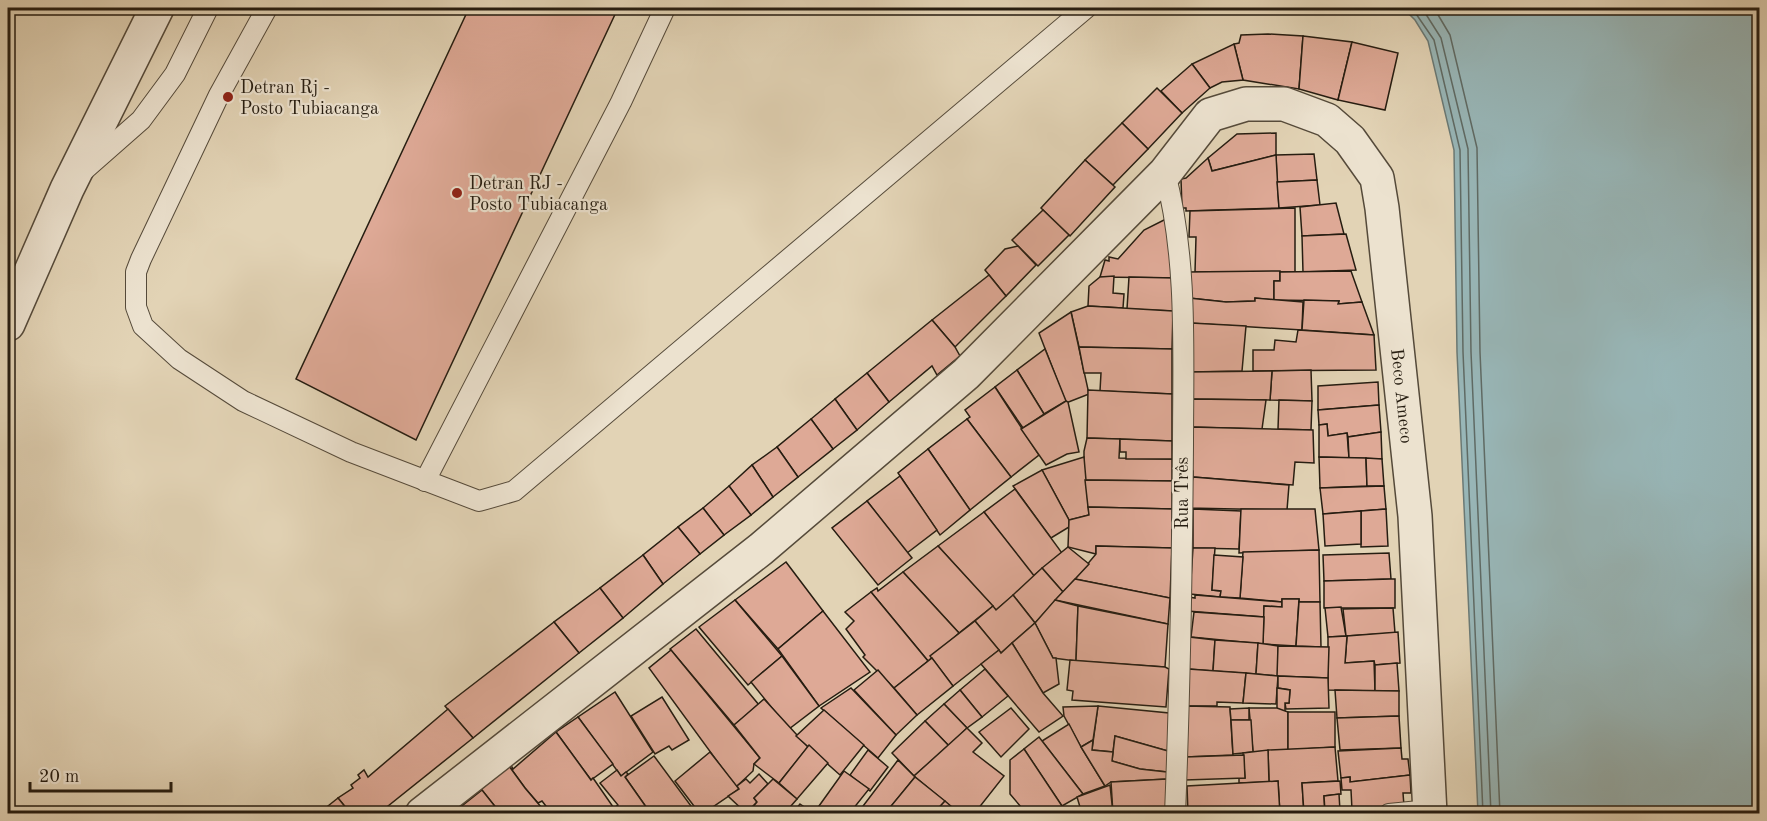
<svg xmlns="http://www.w3.org/2000/svg" width="1767" height="821" font-family="'Old Standard TT',serif">
<style>
.water{fill:#98b6b7;stroke:#6a7975;stroke-width:1.5}
.lines{fill:none;stroke-linecap:round;stroke-linejoin:round}
.shore{stroke:#5f6a64;stroke-width:1.5}
.building{fill:#dea996;stroke:#261d11;stroke-width:1.5}
.service-casing{stroke:#554a3a;stroke-width:22}
.minor-casing{stroke:#554a3a;stroke-width:36}
.tertiary-casing{stroke:#554a3a;stroke-width:36}
.service{stroke:#ece2cf;stroke-width:20}
.minor{stroke:#ece2cf;stroke-width:33}
.tertiary{stroke:#ece2cf;stroke-width:33}
.poi-dot{fill:#8f2418;stroke:#ece2cf;stroke-width:2}
.labels{text-anchor:middle;stroke-width:4.5;stroke-linejoin:round;paint-order:stroke}
.poi-label{font-size:18px;fill:#261d11;stroke:#ece2cf;text-anchor:start}
.street-label{font-size:18px;fill:#261d11;stroke:#ece2cf}
</style>
<rect width="100%" height="100%" fill="#e2d3b5"/>
<filter id="stains"><feTurbulence type="fractalNoise" baseFrequency=".00333" numOctaves="4"/><feColorMatrix values="0 0 0 0 .2 0 0 0 0 .09 0 0 0 0 .02 0 0 0 .5 -.17"/></filter>
<radialGradient id="worn" r=".72"><stop offset=".6" stop-color="#630" stop-opacity="0"/><stop offset="1" stop-color="#630" stop-opacity=".3"/></radialGradient>
<path class="water" d="M 1403,8 L 1759,8 L 1759,813 L 1478,813 L 1457,352 L 1454,150 L 1428,41 L 1415,20 Z"/>
<g class="lines">
<g class="shore">
<path d="M 1412,8 L 1434,40 L 1460,150 L 1463,352 L 1483,814"/>
<path d="M 1422,8 L 1441,38 L 1468,149 L 1471,352 L 1491,814"/>
<path d="M 1434,8 L 1450,35 L 1477,148 L 1480,352 L 1500,814"/>
</g>
</g>
<g class="building">
<path d="M 469,8 L 618,8 L 416,440 L 296,379 Z"/>
<path d="M 1268,34 L 1303,36 L 1299,89 L 1243,80 L 1234,44 L 1239,43 L 1241,35 Z"/>
<path d="M 1303,36 L 1352,42 L 1338,100 L 1299,89 Z"/>
<path d="M 1352,42 L 1398,53 L 1385,110 L 1338,100 Z"/>
<path d="M 1234,44 L 1243,80 L 1222,82 L 1210,88 L 1192,64 Z"/>
<path d="M 1192,64 L 1210,88 L 1182,113 L 1161,91 Z"/>
<path d="M 1157,88 L 1182,113 L 1148,149 L 1122,123 Z"/>
<path d="M 1122,123 L 1148,149 L 1113,185 L 1085,160 Z"/>
<path d="M 1276,133 L 1276,155 L 1212,171 L 1208,158 L 1237,134 Z"/>
<path d="M 1314,154 L 1317,180 L 1277,182 L 1276,155 Z"/>
<path d="M 1276,155 L 1279,208 L 1186,211 L 1186,208 L 1182,208 L 1181,179 L 1186,178 L 1208,158 L 1212,171 Z"/>
<path d="M 1085,160 L 1115,187 L 1070,236 L 1041,208 Z"/>
<path d="M 1317,180 L 1320,205 L 1279,208 L 1277,182 Z"/>
<path d="M 1336,203 L 1344,234 L 1302,236 L 1300,207 Z"/>
<path d="M 1295,208 L 1295,272 L 1195,272 L 1196,237 L 1189,237 L 1190,211 Z"/>
<path d="M 1043,210 L 1069,235 L 1038,266 L 1012,240 Z"/>
<path d="M 1168,218 L 1174,278 L 1100,277 L 1105,260 L 1109,261 L 1109,257 L 1118,259 L 1144,230 Z"/>
<path d="M 1346,234 L 1356,270 L 1303,272 L 1302,236 Z"/>
<path d="M 1018,246 L 1036,265 L 1006,296 L 985,270 L 1005,249 Z"/>
<path d="M 1280,271 L 1280,281 L 1274,281 L 1274,300 L 1255,298 L 1255,301 L 1226,302 L 1189,298 L 1188,272 Z"/>
<path d="M 1351,271 L 1362,302 L 1338,304 L 1339,301 L 1274,300 L 1274,281 L 1280,281 L 1280,272 Z"/>
<path d="M 989,275 L 1006,296 L 955,347 L 932,320 Z"/>
<path d="M 1114,276 L 1113,293 L 1124,294 L 1123,308 L 1088,306 L 1089,286 L 1100,277 Z"/>
<path d="M 1129,277 L 1174,278 L 1173,311 L 1127,309 Z"/>
<path d="M 1189,298 L 1226,302 L 1255,301 L 1255,298 L 1303,302 L 1302,330 L 1188,323 Z"/>
<path d="M 1304,300 L 1339,301 L 1338,304 L 1362,302 L 1374,335 L 1302,330 Z"/>
<path d="M 1088,306 L 1173,311 L 1172,349 L 1079,347 L 1071,312 Z"/>
<path d="M 1071,312 L 1089,394 L 1066,403 L 1039,333 Z"/>
<path d="M 932,320 L 955,347 L 960,356 L 937,375 L 932,366 L 889,402 L 867,373 Z"/>
<path d="M 1191,323 L 1246,326 L 1242,371 L 1189,372 Z"/>
<path d="M 1298,330 L 1374,335 L 1376,370 L 1253,371 L 1253,350 L 1274,350 L 1275,340 L 1296,342 Z"/>
<path d="M 1079,347 L 1172,349 L 1172,394 L 1100,391 L 1101,373 L 1084,373 Z"/>
<path d="M 1045,349 L 1066,401 L 1044,414 L 1017,370 Z"/>
<path d="M 1017,370 L 1044,414 L 1023,428 L 995,387 Z"/>
<path d="M 1311,370 L 1312,401 L 1270,400 L 1272,371 Z"/>
<path d="M 1272,371 L 1270,400 L 1192,399 L 1189,372 Z"/>
<path d="M 867,373 L 889,402 L 857,430 L 835,399 Z"/>
<path d="M 1378,382 L 1379,405 L 1318,410 L 1318,386 Z"/>
<path d="M 995,387 L 1039,455 L 1011,477 L 967,419 L 970,417 L 965,410 Z"/>
<path d="M 1088,390 L 1172,394 L 1172,441 L 1087,438 Z"/>
<path d="M 835,399 L 857,430 L 833,449 L 811,419 Z"/>
<path d="M 1192,399 L 1266,400 L 1262,429 L 1190,427 Z"/>
<path d="M 1279,400 L 1312,401 L 1311,430 L 1278,429 Z"/>
<path d="M 1066,401 L 1068,402 L 1079,452 L 1067,454 L 1046,465 L 1021,429 Z"/>
<path d="M 1379,405 L 1381,432 L 1348,437 L 1347,433 L 1328,436 L 1327,424 L 1319,425 L 1318,410 Z"/>
<path d="M 811,419 L 833,449 L 798,477 L 777,447 Z"/>
<path d="M 967,419 L 1011,477 L 970,510 L 928,449 Z"/>
<path d="M 1327,424 L 1328,436 L 1347,433 L 1349,458 L 1319,457 L 1319,425 Z"/>
<path d="M 1190,427 L 1313,430 L 1314,463 L 1295,462 L 1293,485 L 1193,477 L 1193,471 L 1189,471 Z"/>
<path d="M 1381,432 L 1382,459 L 1349,458 L 1348,437 Z"/>
<path d="M 1087,438 L 1120,439 L 1119,458 L 1172,459 L 1172,481 L 1084,480 L 1084,451 Z"/>
<path d="M 1120,439 L 1172,441 L 1172,459 L 1126,459 L 1126,452 L 1120,452 Z"/>
<path d="M 777,447 L 798,477 L 773,497 L 752,465 Z"/>
<path d="M 928,449 L 970,510 L 940,535 L 898,473 Z"/>
<path d="M 1084,457 L 1089,515 L 1069,520 L 1042,470 Z"/>
<path d="M 1319,457 L 1366,458 L 1367,486 L 1320,488 Z"/>
<path d="M 1366,458 L 1382,459 L 1384,486 L 1367,486 Z"/>
<path d="M 752,465 L 773,497 L 751,515 L 729,486 Z"/>
<path d="M 1042,470 L 1069,520 L 1069,527 L 1051,538 L 1013,486 Z"/>
<path d="M 900,476 L 937,530 L 907,553 L 867,501 Z"/>
<path d="M 1193,477 L 1289,485 L 1287,510 L 1188,508 L 1190,482 L 1192,482 Z"/>
<path d="M 1085,480 L 1172,481 L 1172,509 L 1088,507 Z"/>
<path d="M 729,486 L 751,515 L 724,535 L 703,508 Z"/>
<path d="M 1384,486 L 1386,509 L 1323,514 L 1320,488 Z"/>
<path d="M 1015,489 L 1062,553 L 1033,576 L 984,512 Z"/>
<path d="M 867,501 L 912,558 L 878,585 L 832,528 Z"/>
<path d="M 1088,507 L 1172,509 L 1172,548 L 1096,546 L 1096,554 L 1068,547 L 1069,520 L 1089,515 Z"/>
<path d="M 703,508 L 724,535 L 700,554 L 678,527 Z"/>
<path d="M 1193,509 L 1241,511 L 1239,549 L 1193,548 Z"/>
<path d="M 1241,509 L 1315,509 L 1319,550 L 1239,553 Z"/>
<path d="M 1386,509 L 1388,546 L 1361,547 L 1361,511 Z"/>
<path d="M 1361,511 L 1361,544 L 1325,546 L 1323,514 Z"/>
<path d="M 984,512 L 1035,577 L 996,610 L 938,546 Z"/>
<path d="M 678,527 L 700,554 L 663,584 L 643,555 Z"/>
<path d="M 938,546 L 993,606 L 959,633 L 903,572 Z"/>
<path d="M 1096,546 L 1172,548 L 1170,598 L 1075,579 L 1096,554 Z"/>
<path d="M 1068,547 L 1089,564 L 1063,592 L 1042,568 Z"/>
<path d="M 1193,548 L 1215,548 L 1212,590 L 1221,591 L 1220,597 L 1190,594 Z"/>
<path d="M 1319,550 L 1320,602 L 1299,602 L 1299,599 L 1282,599 L 1282,602 L 1240,598 L 1243,552 Z"/>
<path d="M 1389,553 L 1391,579 L 1324,581 L 1323,555 Z"/>
<path d="M 643,555 L 663,584 L 623,618 L 600,588 Z"/>
<path d="M 1214,555 L 1243,557 L 1240,598 L 1220,597 L 1221,591 L 1212,590 Z"/>
<path d="M 786,562 L 823,611 L 778,649 L 735,600 Z"/>
<path d="M 1042,568 L 1063,592 L 1035,623 L 1013,595 Z"/>
<path d="M 903,572 L 959,633 L 928,661 L 871,592 L 877,588 L 878,591 Z"/>
<path d="M 1075,579 L 1170,598 L 1168,624 L 1055,600 Z"/>
<path d="M 1391,579 L 1395,579 L 1395,608 L 1324,608 L 1324,581 Z"/>
<path d="M 600,588 L 623,618 L 579,653 L 554,622 Z"/>
<path d="M 871,592 L 928,661 L 894,688 L 863,657 L 865,655 L 846,629 L 854,621 L 845,612 Z"/>
<path d="M 1013,595 L 1035,623 L 1001,653 L 975,621 L 993,606 L 996,610 Z"/>
<path d="M 1195,595 L 1282,602 L 1282,607 L 1264,606 L 1264,617 L 1187,611 L 1189,597 L 1195,598 Z"/>
<path d="M 1282,599 L 1299,599 L 1296,646 L 1263,644 L 1264,606 L 1282,607 Z"/>
<path d="M 735,600 L 782,656 L 748,685 L 699,627 Z"/>
<path d="M 1055,600 L 1078,606 L 1076,661 L 1053,658 L 1035,623 Z"/>
<path d="M 1299,602 L 1320,602 L 1321,647 L 1296,646 Z"/>
<path d="M 1078,606 L 1168,624 L 1165,667 L 1076,661 Z"/>
<path d="M 1341,607 L 1346,636 L 1328,637 L 1325,608 Z"/>
<path d="M 1393,608 L 1395,633 L 1346,636 L 1343,609 Z"/>
<path d="M 823,611 L 870,672 L 819,706 L 778,649 Z"/>
<path d="M 1194,612 L 1264,617 L 1263,644 L 1191,637 Z"/>
<path d="M 975,621 L 999,650 L 953,686 L 930,656 Z"/>
<path d="M 554,622 L 579,653 L 473,738 L 445,706 Z"/>
<path d="M 1035,623 L 1053,658 L 1056,658 L 1059,684 L 1043,693 L 1012,643 Z"/>
<path d="M 696,629 L 759,705 L 734,725 L 670,649 Z"/>
<path d="M 1398,632 L 1400,663 L 1375,665 L 1374,661 L 1345,663 L 1347,636 Z"/>
<path d="M 1347,636 L 1345,663 L 1374,661 L 1375,691 L 1328,690 L 1328,637 Z"/>
<path d="M 1189,637 L 1215,640 L 1213,671 L 1188,669 Z"/>
<path d="M 1215,640 L 1258,643 L 1256,674 L 1213,671 Z"/>
<path d="M 1012,643 L 1043,693 L 1063,716 L 1039,732 L 981,664 L 999,650 L 1001,653 Z"/>
<path d="M 1258,643 L 1278,646 L 1278,676 L 1256,674 Z"/>
<path d="M 1278,646 L 1329,647 L 1328,678 L 1277,676 Z"/>
<path d="M 671,650 L 760,758 L 754,764 L 753,771 L 736,787 L 649,668 Z"/>
<path d="M 782,656 L 819,706 L 789,729 L 751,682 Z"/>
<path d="M 932,658 L 953,686 L 917,715 L 894,688 Z"/>
<path d="M 1070,660 L 1165,667 L 1169,669 L 1166,707 L 1072,700 L 1073,691 L 1067,690 Z"/>
<path d="M 1397,663 L 1399,691 L 1375,691 L 1375,665 Z"/>
<path d="M 985,669 L 1008,696 L 982,717 L 960,690 Z"/>
<path d="M 1188,669 L 1246,673 L 1243,703 L 1217,702 L 1217,706 L 1183,706 Z"/>
<path d="M 878,670 L 917,715 L 896,735 L 854,690 Z"/>
<path d="M 1246,673 L 1278,676 L 1276,704 L 1243,703 Z"/>
<path d="M 1278,676 L 1328,678 L 1329,708 L 1286,709 L 1285,703 L 1289,703 L 1290,690 L 1278,688 Z"/>
<path d="M 851,688 L 896,735 L 878,758 L 821,708 Z"/>
<path d="M 1277,688 L 1290,690 L 1289,703 L 1285,703 L 1285,711 L 1277,710 Z"/>
<path d="M 960,690 L 982,717 L 967,728 L 944,704 Z"/>
<path d="M 1335,690 L 1399,691 L 1399,716 L 1337,718 Z"/>
<path d="M 615,692 L 653,752 L 621,776 L 578,717 Z"/>
<path d="M 662,697 L 689,740 L 672,750 L 669,746 L 655,754 L 631,716 Z"/>
<path d="M 764,699 L 808,747 L 779,783 L 754,764 L 760,758 L 734,725 Z"/>
<path d="M 944,704 L 967,728 L 949,746 L 925,721 Z"/>
<path d="M 1098,706 L 1169,713 L 1168,751 L 1115,736 L 1113,752 L 1092,750 Z"/>
<path d="M 1098,706 L 1093,740 L 1081,747 L 1064,716 L 1063,707 Z"/>
<path d="M 1185,706 L 1230,707 L 1233,755 L 1185,757 Z"/>
<path d="M 1011,708 L 1029,729 L 1001,757 L 979,732 Z"/>
<path d="M 1249,708 L 1277,708 L 1288,712 L 1288,750 L 1253,752 Z"/>
<path d="M 1249,708 L 1249,720 L 1231,720 L 1230,709 Z"/>
<path d="M 448,709 L 473,738 L 378,814 L 351,814 L 338,798 L 353,788 L 351,785 L 360,778 L 358,775 L 364,770 L 368,777 Z"/>
<path d="M 824,710 L 864,745 L 840,775 L 796,736 Z"/>
<path d="M 1288,712 L 1335,712 L 1335,747 L 1288,750 Z"/>
<path d="M 1399,716 L 1401,748 L 1340,750 L 1337,718 Z"/>
<path d="M 578,717 L 613,764 L 591,780 L 556,732 Z"/>
<path d="M 1231,720 L 1251,720 L 1253,752 L 1233,754 Z"/>
<path d="M 925,721 L 949,746 L 914,776 L 892,753 Z"/>
<path d="M 1069,724 L 1081,747 L 1105,786 L 1083,794 L 1042,741 Z"/>
<path d="M 967,728 L 982,743 L 973,752 L 1004,776 L 974,814 L 960,814 L 914,776 Z"/>
<path d="M 556,732 L 591,780 L 593,778 L 618,814 L 552,814 L 542,801 L 538,803 L 525,788 L 509,766 L 511,765 L 513,769 Z"/>
<path d="M 1115,736 L 1168,751 L 1167,772 L 1140,769 L 1112,761 Z"/>
<path d="M 1039,737 L 1083,794 L 1062,806 L 1024,749 Z"/>
<path d="M 1093,740 L 1092,750 L 1113,752 L 1112,761 L 1140,769 L 1167,772 L 1167,779 L 1111,782 L 1105,786 L 1081,747 Z"/>
<path d="M 809,745 L 828,763 L 797,799 L 779,783 Z"/>
<path d="M 1335,747 L 1338,781 L 1302,783 L 1304,813 L 1280,814 L 1278,781 L 1269,782 L 1268,750 Z"/>
<path d="M 1401,748 L 1402,759 L 1408,759 L 1410,775 L 1350,782 L 1350,777 L 1341,778 L 1338,751 Z"/>
<path d="M 1024,749 L 1062,806 L 1049,814 L 1027,814 L 1010,794 L 1010,760 Z"/>
<path d="M 868,750 L 888,767 L 870,791 L 850,775 Z"/>
<path d="M 1268,750 L 1269,782 L 1239,783 L 1239,778 L 1245,778 L 1243,753 Z"/>
<path d="M 710,752 L 739,789 L 710,809 L 710,814 L 700,814 L 675,781 Z"/>
<path d="M 1244,755 L 1245,778 L 1185,780 L 1185,757 Z"/>
<path d="M 654,756 L 694,810 L 689,814 L 651,814 L 625,777 Z"/>
<path d="M 898,760 L 915,777 L 885,814 L 857,814 Z"/>
<path d="M 509,766 L 525,788 L 547,814 L 501,814 L 481,789 Z"/>
<path d="M 617,770 L 621,776 L 626,772 L 628,774 L 625,777 L 651,814 L 618,814 L 615,807 L 618,805 L 600,783 Z"/>
<path d="M 844,771 L 869,789 L 849,814 L 828,814 L 819,806 Z"/>
<path d="M 759,774 L 768,784 L 754,798 L 757,802 L 746,813 L 728,796 L 739,789 L 737,786 L 746,779 L 750,783 Z"/>
<path d="M 1410,775 L 1411,793 L 1403,793 L 1404,806 L 1352,810 L 1351,790 L 1342,790 L 1341,778 L 1350,777 L 1350,782 Z"/>
<path d="M 915,777 L 945,801 L 933,814 L 890,814 L 887,811 Z"/>
<path d="M 773,779 L 797,799 L 784,814 L 747,814 L 757,802 L 754,798 Z"/>
<path d="M 1167,779 L 1166,814 L 1113,814 L 1111,782 Z"/>
<path d="M 1278,781 L 1280,814 L 1188,814 L 1187,786 Z"/>
<path d="M 1340,781 L 1341,794 L 1324,796 L 1325,814 L 1304,814 L 1302,783 Z"/>
<path d="M 1110,785 L 1113,814 L 1067,814 L 1066,811 L 1080,807 L 1077,797 Z"/>
<path d="M 482,790 L 501,814 L 453,814 L 453,813 Z"/>
<path d="M 1339,794 L 1340,811 L 1325,812 L 1324,796 Z"/>
<path d="M 338,798 L 351,814 L 318,814 Z"/>
<path d="M 945,801 L 960,814 L 933,814 Z"/>
<path d="M 800,804 L 812,812 L 814,814 L 792,814 Z"/>
</g>
<g class="lines">
<g class="service-casing">
<g id="service">
<path d="M 267,8 L 219,95 L 141,259 L 136,272 L 136,307 L 143,326 L 179,359 L 243,401 L 351,452 L 479,501 L 514,491 L 1086,8"/>
<path d="M 83,171 L 141,120 L 175,74 L 208,8"/>
<path d="M 1165,173 C 1188,260 1183,355 1183,445 C 1182,568 1180,691 1175,814"/>
<path d="M 425,481 L 621,102 L 665,8"/>
<path d="M 1389,814 L 1430,810"/>
</g>
</g>
<g class="minor-casing">
<g id="minor">
<path id="s1" d="M 422,814 L 761,549 L 966,374 L 1165,173 L 1210,115 L 1246,104 L 1284,104 L 1327,120 L 1350,140 L 1377,178 L 1382,208 L 1415,516 L 1430,814"/>
</g>
</g>
<g class="tertiary-casing">
<path id="tertiary" d="M 8,324 L 67,189 L 157,8"/>
</g>
<use href="#service" class="service"/>
<use href="#minor" class="minor"/>
<use href="#tertiary" class="tertiary"/>
</g>
<g class="poi-dot">
<circle cx="228" cy="97" r="6"/>
<circle cx="457" cy="193" r="6"/>
</g>
<g class="labels">
<g class="poi-label">
<text x="240" y="93">Detran Rj -<tspan x="240" dy="21">Posto Tubiacanga</tspan></text>
<text x="469" y="189">Detran RJ -<tspan x="469" dy="21">Posto Tubiacanga</tspan></text>
</g>
<g class="street-label">
<text dy="6" stroke="none"><textPath href="#s1" startOffset="1474">Beco Ameco</textPath></text>
<text transform="translate(1182 493) rotate(-90)" y="6">Rua Três</text>
</g>
</g>
<rect width="1767" height="821" fill="none" stroke="#e2d3b5" stroke-width="30"/>
<rect x="9" y="9" width="1749" height="803" fill="none" stroke="#261d11" stroke-width="3"/>
<rect x="15" y="15" width="1737" height="791" fill="none" stroke="#261d11" stroke-width="1.5"/>
<path d="M30 782v9h141v-9" fill="none" stroke="#261d11" stroke-width="3"/>
<text x="39" y="782" font-size="18" fill="#261d11" stroke="#ece2cf" stroke-width="4.5" paint-order="stroke">20 m</text>
<rect width="100%" height="100%" filter="url(#stains)"/>
<rect width="100%" height="100%" fill="url(#worn)"/>
</svg>
